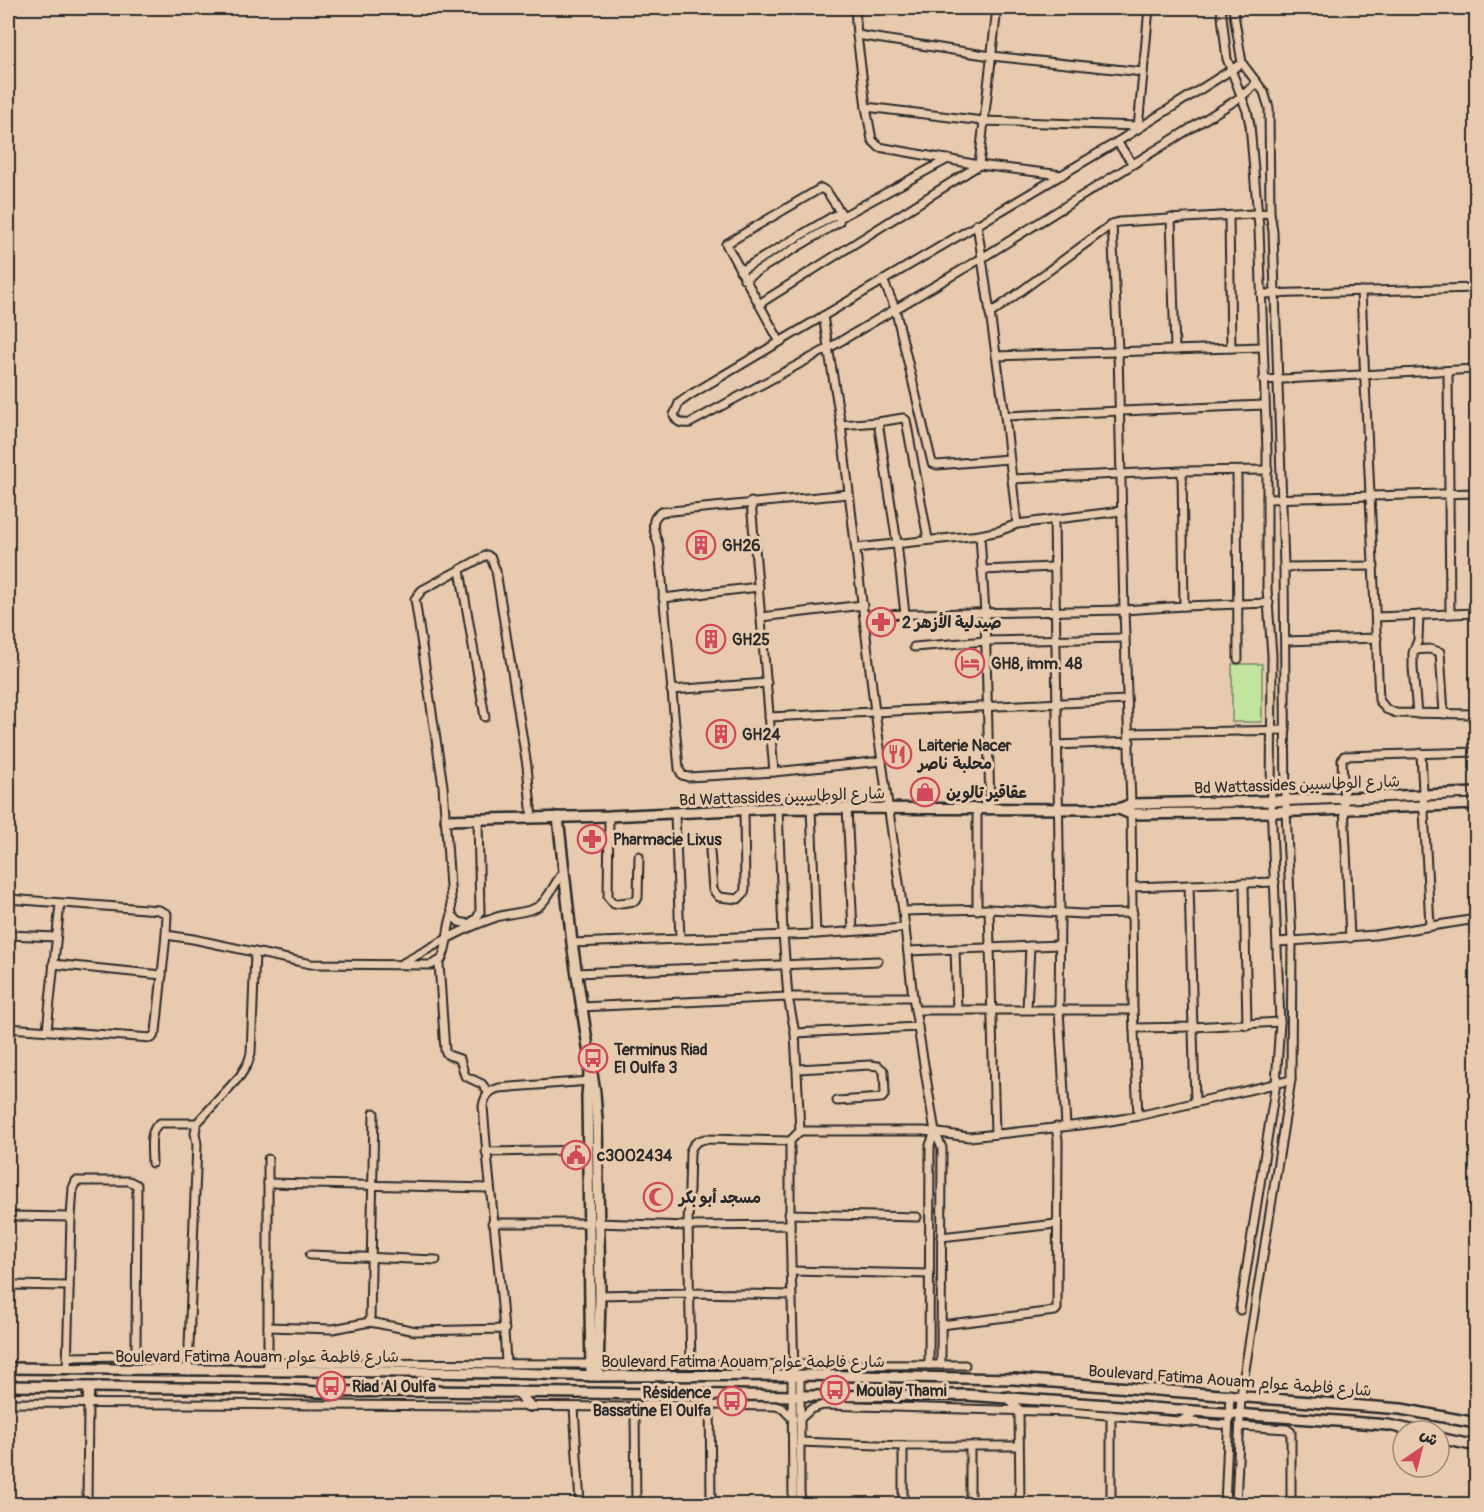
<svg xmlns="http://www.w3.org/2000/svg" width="1484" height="1512" font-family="Pangolin,'Playpen Sans Arabic',sans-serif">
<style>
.green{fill:#c1e49e;stroke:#768864;stroke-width:1.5}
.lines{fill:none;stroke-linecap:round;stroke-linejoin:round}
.street-casing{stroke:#2b2b2b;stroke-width:11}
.secondary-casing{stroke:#2b2b2b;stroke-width:14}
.street{stroke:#e8caae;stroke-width:7}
.secondary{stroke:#e8caae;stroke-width:9}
.labels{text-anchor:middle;stroke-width:6;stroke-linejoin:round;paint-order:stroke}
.poi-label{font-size:16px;font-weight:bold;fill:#2b2b2b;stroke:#e8caae;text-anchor:start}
.street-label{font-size:16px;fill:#2b2b2b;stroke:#e8caae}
</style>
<rect width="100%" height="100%" fill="#e8caae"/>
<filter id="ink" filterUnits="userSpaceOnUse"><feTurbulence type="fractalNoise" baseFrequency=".0167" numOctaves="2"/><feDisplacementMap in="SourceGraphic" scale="12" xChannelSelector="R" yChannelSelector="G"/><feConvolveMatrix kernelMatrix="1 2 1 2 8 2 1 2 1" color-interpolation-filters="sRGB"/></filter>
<g filter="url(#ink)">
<rect class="green" x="1232" y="664" width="30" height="58"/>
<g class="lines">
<g class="street-casing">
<g id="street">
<path d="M 855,8 L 857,35 L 991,56 L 1143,72"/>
<path d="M 1221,8 L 1227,59 L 1247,111 L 1250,125 L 1259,228 L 1267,452 L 1267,589 L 1272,655 L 1271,801 L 1280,1022 L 1276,1083 L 1240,1310"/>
<path d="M 1233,8 L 1242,63 L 1264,92 L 1269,108 L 1270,213 L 1273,231 L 1284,567 L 1286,811 L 1292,941 L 1291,1080 L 1241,1395 L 1236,1504"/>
<path d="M 857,35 L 866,107 L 983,121 L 1138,126"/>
<path d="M 1242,63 L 1117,142 L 690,395 L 679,403 L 674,415 C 677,423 682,424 690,423 L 829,348 L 982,258 L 1241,97 L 1257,83"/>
<path d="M 866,107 L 872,140 L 879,147 L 979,165 L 1062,175"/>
<path d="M 1138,128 L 1149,8"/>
<path d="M 1117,142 L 1133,164"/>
<path d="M 1229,217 L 1231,348"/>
<path d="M 1171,218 L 1175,350"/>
<path d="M 977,224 L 1005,416 L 1017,524"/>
<path d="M 1112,224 L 1118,351 L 1124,610 L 1184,606 L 1182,471"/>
<path d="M 740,271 L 835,215 L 840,217 L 843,216 L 948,159"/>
<path d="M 744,279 L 839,222 L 840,217"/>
<path d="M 883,280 L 895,308 L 932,463 L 937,465 L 1008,459"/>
<path d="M 1361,291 L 1379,700 L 1386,709 L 1396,713 L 1476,714"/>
<path d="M 1261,294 L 1476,288"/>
<path d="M 759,304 L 979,165 L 997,8"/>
<path d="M 990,314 L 1112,224 L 1119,222 L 1270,213"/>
<path d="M 823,316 L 841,425 L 875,712 L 903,911 L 913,997 L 935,1132 L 942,1148 L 941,1365"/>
<path d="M 780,342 L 726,244 L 821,188 L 827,192 L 843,216"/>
<path d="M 996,356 L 1262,347"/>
<path d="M 1448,371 L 1450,614"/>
<path d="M 1263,380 L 1476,369"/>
<path d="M 1005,416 L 1264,405"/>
<path d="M 878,422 L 903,418 L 906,420 L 928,539"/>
<path d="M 841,425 L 878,422 L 897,543 L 905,614"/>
<path d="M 1237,471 L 1238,659"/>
<path d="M 1012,479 L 1182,471 L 1268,470"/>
<path d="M 848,494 L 661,512 C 647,521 656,534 659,547 L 679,769 L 682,775 L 688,777 L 774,772 L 882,761"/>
<path d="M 1267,499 L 1476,493"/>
<path d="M 751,502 L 774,772"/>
<path d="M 1054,519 L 1060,912 L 1059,1010 L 1066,1126"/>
<path d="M 980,535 L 985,613 L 990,807"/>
<path d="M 856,548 L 980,535 L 999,531 L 1017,524 L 1121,511"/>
<path d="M 1284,567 L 1374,566"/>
<path d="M 460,570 L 485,717"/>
<path d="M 982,570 L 1054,567"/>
<path d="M 663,598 L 759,587"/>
<path d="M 1184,606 L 1269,603"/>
<path d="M 865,615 L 1124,610 L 1131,804 L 1133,1010 L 1138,1116"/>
<path d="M 761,617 L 863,605"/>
<path d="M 1376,617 L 1476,613"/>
<path d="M 1286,641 L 1377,638"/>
<path d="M 914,647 L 986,641 L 1125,638"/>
<path d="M 1414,650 L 1429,649 L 1440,652 L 1444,714"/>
<path d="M 671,690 L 767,683"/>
<path d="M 1417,714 L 1413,668 L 1413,653 L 1418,640 L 1419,615"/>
<path d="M 769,717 L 1127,700"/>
<path d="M 1129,733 L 1286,730"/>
<path d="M 1056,745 L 1130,742"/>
<path d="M 1421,753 L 1430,926"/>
<path d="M 847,807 L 853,931"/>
<path d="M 977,807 L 977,910"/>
<path d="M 778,808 L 783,934 L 788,997 L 795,1033 L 800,1131 L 790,1141 L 790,1225"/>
<path d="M 811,808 L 816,934"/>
<path d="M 675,814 L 680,939"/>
<path d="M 609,816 L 608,897 L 614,904 L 635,901 L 638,898 L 639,856"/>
<path d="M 710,851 L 713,890 L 719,897 L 738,899 L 744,893 L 745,888 L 744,810"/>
<path d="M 1244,883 L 1247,1025"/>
<path d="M 1189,885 L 1195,1102"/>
<path d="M 1132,887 L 1275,882"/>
<path d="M 8,899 L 159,910 L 167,914 L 166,935 L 156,1032 L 152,1038 L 8,1028"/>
<path d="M 989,909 L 995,1134"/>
<path d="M 903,911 L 989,909 L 1083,914 L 1133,913"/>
<path d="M 452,915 L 459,922 L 469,924 L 477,918 L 480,912 L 478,819"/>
<path d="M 8,935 L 56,937"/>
<path d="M 166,935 L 193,939 L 311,964 L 431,965 L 441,960 C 449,946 446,930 452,915 L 443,786 L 415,599 L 422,590 L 487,555 L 491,558 L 496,571 L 527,766 L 532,818"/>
<path d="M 1350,938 L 1342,760 L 1344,756 L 1476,752"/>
<path d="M 1278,942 L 1375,935 L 1476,919"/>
<path d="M 572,943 L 816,934 L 905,928"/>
<path d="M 955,949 L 957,1009"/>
<path d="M 908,951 L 1060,945"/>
<path d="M 439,963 L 445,1051 L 448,1055 L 460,1059 L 465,1076 L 482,1084 L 488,1092"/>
<path d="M 53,964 L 162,975"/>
<path d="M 401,964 C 431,948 461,929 494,918 C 508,912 527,914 539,906 C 550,898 554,882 564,872"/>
<path d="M 576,973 L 878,961"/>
<path d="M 581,1007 L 788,997 L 913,997"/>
<path d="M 1027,1009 L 1030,946"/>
<path d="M 915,1010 L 1133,1010"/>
<path d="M 1134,1028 L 1193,1027 L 1280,1022"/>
<path d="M 47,1030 L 60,904"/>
<path d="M 795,1033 L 918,1027"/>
<path d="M 798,1069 L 870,1065 L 878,1066 L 884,1071 L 885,1094 L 882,1098 L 837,1101"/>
<path d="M 800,1131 L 924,1131 L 969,1137 L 1036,1130 L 1105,1122 L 1138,1116 L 1291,1080"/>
<path d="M 486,1152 L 588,1150"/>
<path d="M 152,1163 C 152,1150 148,1130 160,1123 L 197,1123"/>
<path d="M 268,1183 L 489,1188"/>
<path d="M 789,1214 L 917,1217"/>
<path d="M 8,1216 L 71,1217 L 67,1369"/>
<path d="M 492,1223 L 590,1223"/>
<path d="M 597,1223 L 688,1226 L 790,1225 L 794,1375"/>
<path d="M 941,1237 L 1056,1224"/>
<path d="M 310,1255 L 436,1260"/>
<path d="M 791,1271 L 929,1274"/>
<path d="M 8,1285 L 69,1286"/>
<path d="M 600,1295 L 690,1293 L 791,1295"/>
<path d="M 370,1322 L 374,1113"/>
<path d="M 941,1325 L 1055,1311 L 1057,1309 L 1058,1140 L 1056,1127"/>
<path d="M 268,1327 L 333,1329 L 370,1322 L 416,1331 L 505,1329"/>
<path d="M 68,1357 L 129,1356 L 136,1349 L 137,1185 L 129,1181 L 76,1181 L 73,1188 L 71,1217"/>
<path d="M 268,1363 L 965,1365"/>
<path d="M 506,1364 C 502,1278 489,1192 483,1106 C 485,1095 489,1091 499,1088 L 590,1081"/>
<path d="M 691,1364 L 688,1226 L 690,1152 C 693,1144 696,1141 705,1139 L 790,1141"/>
<path d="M 929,1365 L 930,1145 L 935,1132"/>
<path d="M 268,1366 L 268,1159"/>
<path d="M 188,1371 L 197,1144 L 195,1133 L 197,1123 L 240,1076 L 248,1063 L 251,1053 L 255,953"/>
<path d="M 792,1375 L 793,1504"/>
<path d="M 800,1375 L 800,1493 L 802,1504"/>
<path d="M 710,1395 L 711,1504"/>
<path d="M 8,1403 L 638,1407"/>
<path d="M 574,1407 L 580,1504"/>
<path d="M 1019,1411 L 1020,1504"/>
<path d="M 800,1419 L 811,1409 L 823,1405 L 1070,1412 L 1227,1425"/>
<path d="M 1240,1426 L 1287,1429 L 1291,1432 L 1291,1504"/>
<path d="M 800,1442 L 903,1446 L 1019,1446"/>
<path d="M 87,1504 L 88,1404"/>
<path d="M 636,1504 L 635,1414 L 638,1407 L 645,1404 L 775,1406 L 782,1408 L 793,1419"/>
<path d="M 903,1504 L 903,1446"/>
<path d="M 970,1504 L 970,1446"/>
<path d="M 1111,1504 L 1111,1415"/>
<path d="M 1225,1504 L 1230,1394"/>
</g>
</g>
<g class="secondary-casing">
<g id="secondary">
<path d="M 1119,809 L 1131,804 L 1271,801 L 1476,793"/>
<path d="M 558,817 L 572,943 L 595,1093 L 597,1120 L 600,1295 L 598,1376"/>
<path d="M 446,820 L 609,816 L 778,808 L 1119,809 L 1131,814 L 1272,812 L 1476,804"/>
<path d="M 589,1073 L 587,1096 L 591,1376"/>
<path d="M 8,1368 L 510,1373 L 598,1376 L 800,1375 L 1014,1379 L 1401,1409 L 1476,1423"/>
<path d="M 8,1386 L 270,1389 L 319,1392 L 430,1391 L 800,1396 L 966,1395 L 1337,1421 L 1388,1425 L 1416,1431"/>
<path d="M 518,1392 L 530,1406"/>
<path d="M 1009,1397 L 1019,1411"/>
<path d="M 88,1404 L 89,1387"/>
<path d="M 1183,1421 L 1190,1416 L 1193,1411"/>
<path d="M 1439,1438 L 1476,1446"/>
</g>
</g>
<use href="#street" class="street"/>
<use href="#secondary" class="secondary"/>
</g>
</g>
<defs>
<g id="building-ring" transform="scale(1.5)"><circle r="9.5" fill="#e8caae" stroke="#d1495b" stroke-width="1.5"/><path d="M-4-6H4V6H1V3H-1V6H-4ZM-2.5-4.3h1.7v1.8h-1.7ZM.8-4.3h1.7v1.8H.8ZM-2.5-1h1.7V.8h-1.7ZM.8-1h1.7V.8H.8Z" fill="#d1495b"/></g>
<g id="pharmacy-ring" transform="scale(1.5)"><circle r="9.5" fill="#e8caae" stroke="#d1495b" stroke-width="1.5"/><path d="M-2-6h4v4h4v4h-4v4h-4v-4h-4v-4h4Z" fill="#d1495b"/></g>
<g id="hotel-ring" transform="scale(1.5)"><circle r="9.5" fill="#e8caae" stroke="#d1495b" stroke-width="1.5"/><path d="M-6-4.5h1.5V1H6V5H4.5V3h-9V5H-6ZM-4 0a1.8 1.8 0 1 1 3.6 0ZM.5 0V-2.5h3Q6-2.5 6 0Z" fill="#d1495b"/></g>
<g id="restaurant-ring" transform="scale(1.5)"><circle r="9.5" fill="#e8caae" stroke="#d1495b" stroke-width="1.5"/><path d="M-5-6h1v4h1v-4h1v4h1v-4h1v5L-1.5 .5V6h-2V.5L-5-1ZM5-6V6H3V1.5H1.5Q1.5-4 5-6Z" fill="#d1495b"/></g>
<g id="shop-ring" transform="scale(1.5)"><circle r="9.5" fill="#e8caae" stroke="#d1495b" stroke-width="1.5"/><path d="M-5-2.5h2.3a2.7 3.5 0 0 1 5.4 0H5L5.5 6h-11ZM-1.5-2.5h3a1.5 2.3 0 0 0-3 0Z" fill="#d1495b"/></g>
<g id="bus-ring" transform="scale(1.5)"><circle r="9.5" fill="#e8caae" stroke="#d1495b" stroke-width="1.5"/><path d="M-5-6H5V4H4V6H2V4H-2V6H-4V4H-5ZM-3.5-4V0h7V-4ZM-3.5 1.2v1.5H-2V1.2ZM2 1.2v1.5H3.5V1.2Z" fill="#d1495b"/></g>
<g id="civic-ring" transform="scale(1.5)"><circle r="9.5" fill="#e8caae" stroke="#d1495b" stroke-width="1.5"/><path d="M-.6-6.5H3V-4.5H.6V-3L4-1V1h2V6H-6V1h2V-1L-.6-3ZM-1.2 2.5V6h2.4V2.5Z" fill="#d1495b"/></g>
<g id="mosque-ring" transform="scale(1.5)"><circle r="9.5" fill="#e8caae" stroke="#d1495b" stroke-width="1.5"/><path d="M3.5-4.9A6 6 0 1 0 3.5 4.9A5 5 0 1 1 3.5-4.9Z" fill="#d1495b"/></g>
</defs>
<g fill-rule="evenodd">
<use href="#building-ring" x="701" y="545"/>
<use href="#pharmacy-ring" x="881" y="622"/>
<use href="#building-ring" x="711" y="639"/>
<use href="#hotel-ring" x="970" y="663"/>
<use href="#building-ring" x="721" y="734"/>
<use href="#restaurant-ring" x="897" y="754"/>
<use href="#shop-ring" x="925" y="792"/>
<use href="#pharmacy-ring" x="592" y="839"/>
<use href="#bus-ring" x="593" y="1058"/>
<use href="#civic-ring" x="576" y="1155"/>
<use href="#mosque-ring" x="658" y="1197"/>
<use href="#bus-ring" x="331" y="1386"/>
<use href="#bus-ring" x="835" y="1390"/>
<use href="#bus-ring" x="732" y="1401"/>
</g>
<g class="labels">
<g class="poi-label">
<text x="722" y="551">GH26</text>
<text x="902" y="628">صيدلية الأزهر 2</text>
<text x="732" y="645">GH25</text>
<text x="991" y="669">GH8, imm. 48</text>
<text x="742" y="740">GH24</text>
<text x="918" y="751">Laiterie Nacer<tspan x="918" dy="18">محلبة ناصر</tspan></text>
<text x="946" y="798">عقاقير تالوين</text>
<text x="613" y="845">Pharmacie Lixus</text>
<text x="614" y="1055">Terminus Riad<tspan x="614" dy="18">El Oulfa 3</tspan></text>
<text x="597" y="1161">c3002434</text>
<text x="679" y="1203">مسجد أبو بكر</text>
<text x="352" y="1392">Riad Al Oulfa</text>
<text x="856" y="1396">Moulay Thami</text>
<text x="711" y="1398" text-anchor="end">Résidence<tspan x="711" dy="18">Bassatine El Oulfa</tspan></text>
</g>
<g class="street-label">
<text transform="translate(1297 784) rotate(-2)" y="6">Bd Wattassides شارع الوطاسيين</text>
<text transform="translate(782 796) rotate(-2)" y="6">Bd Wattassides شارع الوطاسيين</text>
<text x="257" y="1362">Boulevard Fatima Aouam شارع فاطمة عوام</text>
<text x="743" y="1367">Boulevard Fatima Aouam شارع فاطمة عوام</text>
<text transform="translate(1230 1380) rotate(4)" y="6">Boulevard Fatima Aouam شارع فاطمة عوام</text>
</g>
</g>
<rect width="1484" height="1512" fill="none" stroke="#e8caae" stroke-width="30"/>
<rect x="15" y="15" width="1454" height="1482" fill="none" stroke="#2b2b2b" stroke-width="2" filter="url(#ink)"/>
<g transform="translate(1421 1449) rotate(35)"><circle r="28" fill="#e8caae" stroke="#9c8a7a" stroke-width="1.5"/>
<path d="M0-4.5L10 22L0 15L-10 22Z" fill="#d1495b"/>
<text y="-9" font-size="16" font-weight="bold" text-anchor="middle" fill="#2b2b2b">ش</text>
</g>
</svg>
